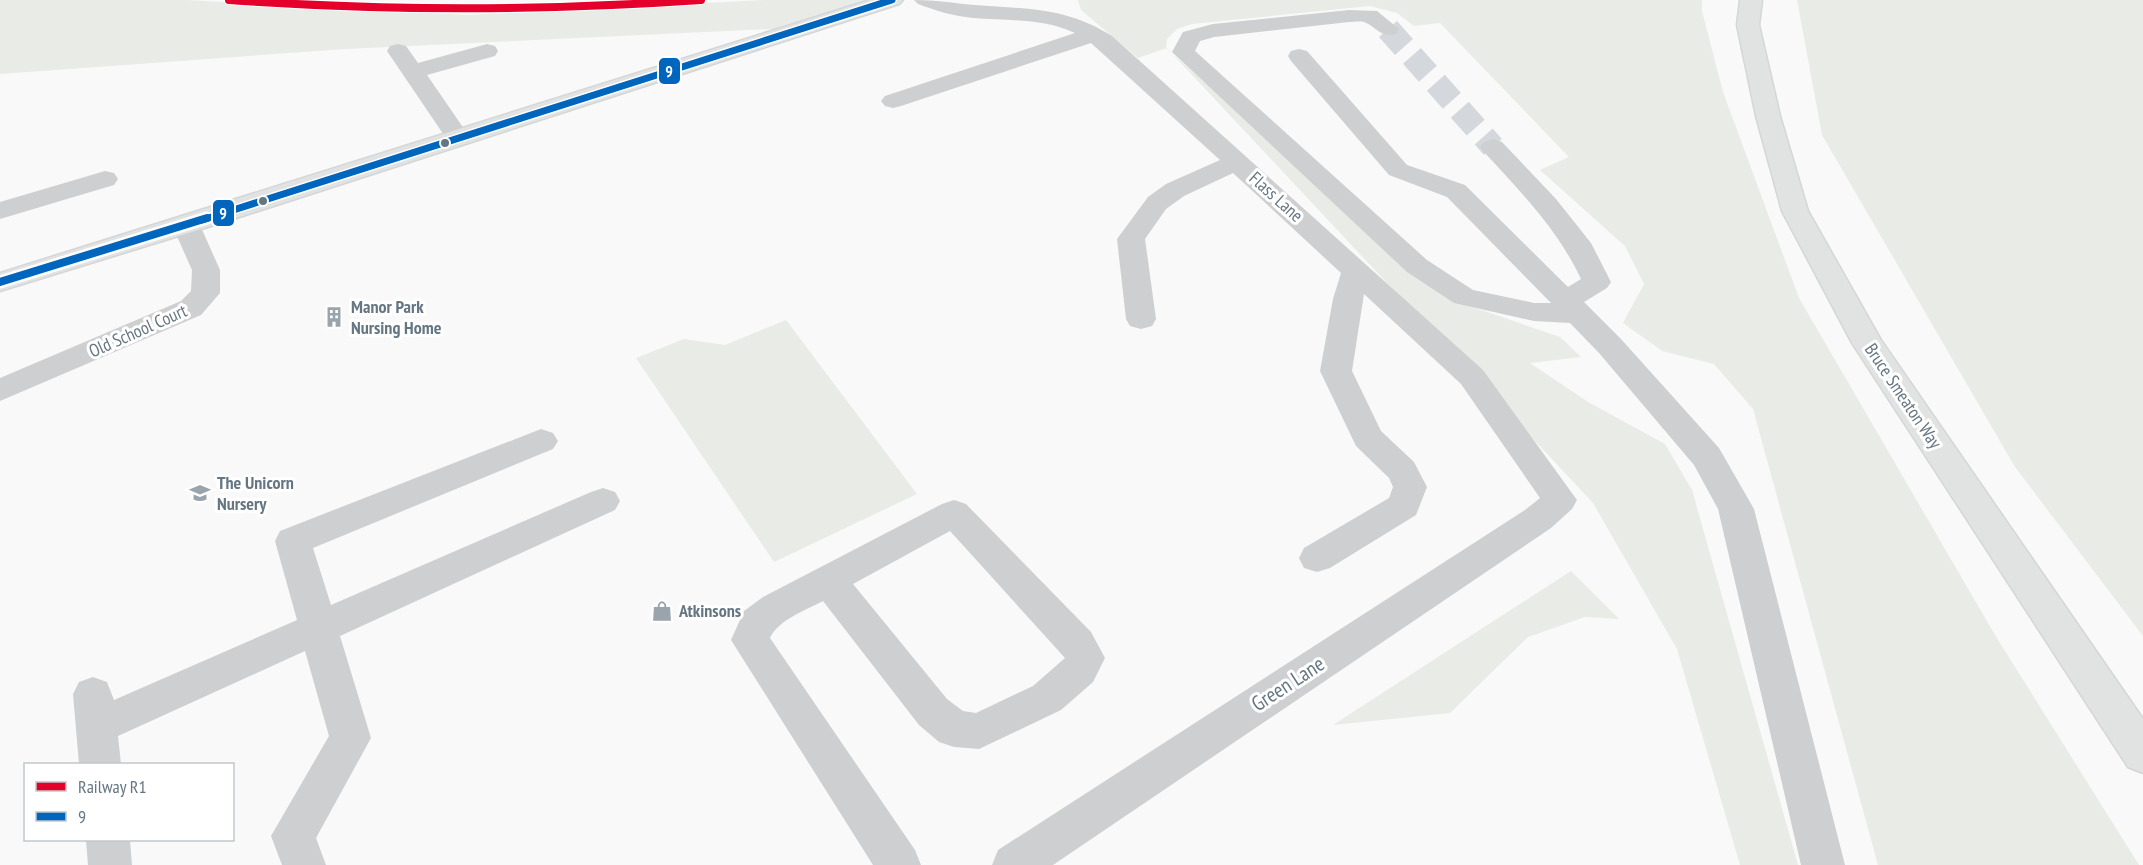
<svg xmlns="http://www.w3.org/2000/svg" width="2143" height="865" font-family="'PT Sans Narrow',sans-serif">
<style>
.green{fill:#e8ebe6}
.lines{fill:none;stroke-linecap:round;stroke-linejoin:round}
.minor-tunnel{stroke:#d4d8dc;stroke-width:24;stroke-dasharray:24 12;stroke-linecap:butt}
.major-casing{stroke:#d5d6d7;stroke-width:3}
.minor{fill:#cecfd0;fill-rule:evenodd}
.major{fill:#e1e2e2;fill-rule:evenodd}
.bus-1-far1-casing{stroke:#fff;stroke-width:10}
.bus-1-casing{stroke:#fff;stroke-width:13}
.bus-1-far1{stroke:#0065bd;stroke-width:7}
.bus-1{stroke:#0065bd;stroke-width:8}
.rail-1-casing{stroke:#fff;stroke-width:10}
.rail-1{stroke:#e4002b;stroke-width:8}
.bus-dot{fill:#657683;stroke:#fff;stroke-width:2}
.labels{text-anchor:middle;stroke-width:6;stroke-linejoin:round;paint-order:stroke}
.street-label{font-size:18px;fill:#657683;stroke:#fff}
.poi-label{font-size:18px;font-weight:bold;fill:#657683;stroke:#fff;text-anchor:start}
.near-street-label{font-size:21px;fill:#657683;stroke:#fff}
.line-badge{stroke:#fff;stroke-width:2}
.badge-label{font-size:16px;text-anchor:middle;font-weight:bold;fill:#fff}
</style>
<rect width="100%" height="100%" fill="#f9f9f9"/>
<g class="green">
<path d="M 0,0 L 186,0 L 469,15 L 765,0 L 867,0 L 772,29 L 345,49 L 0,74 Z"/>
<path d="M 1078,0 L 1702,0 L 1702,11 L 1723,92 L 1799,298 L 1995,635 L 2139,865 L 1878,865 L 1753,409 L 1714,364 L 1662,351 L 1623,323 L 1644,284 L 1625,246 L 1540,170 L 1569,157 L 1440,23 L 1414,26 L 1397,13 L 1370,6 L 1192,24 L 1177,29 L 1167,39 L 1166,48 L 1446,298 L 1560,337 L 1581,357 L 1530,363 L 1588,402 L 1665,444 L 1692,490 L 1798,865 L 1740,865 L 1677,649 L 1593,503 L 1167,48 L 1138,58 L 1081,10 Z"/>
<path d="M 1797,0 L 2143,0 L 2143,636 L 2015,467 L 1822,135 Z"/>
<path d="M 786,320 L 917,494 L 774,562 L 636,358 L 684,339 L 725,345 Z"/>
<path d="M 1571,571 L 1619,619 L 1585,617 L 1528,637 L 1450,713 L 1333,725 Z"/>
</g>
<g class="lines">
<path class="minor-tunnel" d="M 1388,29 L 1493,147"/>
<g class="major-casing">
<g id="major">
<path d="M 870,0 L 903,0 L 899,4 L 221,223 L 0,291 L 0,273 Z"/>
<path d="M 1740,0 L 1762,0 L 1759,25 L 1780,116 L 1808,211 L 1881,340 L 2143,719 L 2143,773 L 2128,767 L 1852,343 L 1782,211 L 1756,116 L 1737,25 Z"/>
</g>
</g>
<g class="minor">
<path d="M 914,0 C 935,0 954,3 974,5 C 1026,9 1066,7 1112,36 L 1483,370 L 1577,500 L 1572,509 L 1551,528 L 1053,865 L 992,865 L 998,850 L 1525,510 L 1540,498 L 1461,384 L 1364,294 L 1352,371 L 1381,431 L 1414,462 L 1427,487 L 1416,515 L 1330,568 L 1317,572 L 1304,568 L 1299,558 L 1304,548 L 1389,498 L 1393,487 L 1389,478 L 1356,446 L 1320,371 L 1333,299 L 1341,273 L 1233,173 L 1184,196 L 1166,209 L 1145,239 L 1156,319 L 1152,326 L 1141,329 L 1130,326 L 1126,319 L 1117,239 L 1148,197 L 1166,184 L 1220,160 L 1091,43 L 901,106 L 893,108 L 885,106 L 881,101 L 885,96 L 1075,33 C 1043,18 1008,21 973,18 C 954,16 936,11 918,4 Z"/>
<path d="M 1349,10 L 1377,11 L 1399,29 L 1396,34 C 1380,38 1377,27 1364,22 C 1360,21 1353,22 1349,22 L 1214,37 L 1200,41 L 1195,51 L 1427,260 L 1473,290 L 1534,303 L 1551,303 L 1447,197 L 1389,175 L 1291,61 L 1288,56 L 1291,51 L 1299,49 L 1307,51 L 1407,165 L 1465,185 L 1568,287 L 1581,279 C 1558,230 1521,192 1484,152 L 1480,147 L 1484,142 L 1493,139 L 1502,142 L 1556,199 L 1591,243 L 1611,282 L 1607,288 L 1584,302 L 1621,339 L 1719,448 L 1754,509 L 1845,865 L 1801,865 L 1718,509 L 1694,465 L 1599,353 L 1570,323 L 1534,321 L 1454,303 L 1407,272 L 1172,52 L 1183,32 L 1213,24 Z"/>
<path d="M 398,44 L 406,46 L 418,63 L 487,44 L 495,46 L 498,51 L 495,56 L 427,75 L 471,139 L 468,144 L 459,146 L 450,144 L 387,51 L 390,46 Z"/>
<path d="M 105,171 L 114,173 L 118,179 L 114,185 L 0,219 L 0,202 Z"/>
<path d="M 186,217 L 196,219 L 200,225 L 220,270 L 220,293 L 201,315 L 0,401 L 0,378 L 181,301 L 191,291 L 192,270 L 172,225 L 176,219 Z"/>
<path d="M 541,429 L 553,433 L 558,441 L 553,449 L 313,548 L 331,605 L 591,492 L 603,488 L 615,492 L 620,501 L 615,510 L 340,636 L 371,738 L 316,838 L 326,865 L 282,865 L 271,836 L 329,736 L 305,651 L 118,736 L 121,764 L 79,764 L 73,694 L 79,682 L 93,677 L 107,682 L 114,700 L 297,620 L 275,541 L 280,531 Z"/>
<path d="M 954,500 L 966,504 L 1091,632 L 1105,658 L 1093,682 L 1061,710 L 979,749 L 954,747 L 939,742 L 919,725 L 823,601 C 806,610 778,620 770,638 L 915,850 L 921,865 L 873,865 L 731,640 L 744,611 L 763,597 L 942,504 ZM 950,531 L 1065,658 L 1033,686 L 976,713 L 963,711 L 947,699 L 853,584 Z"/>
<path d="M 86,840 L 130,840 L 132,865 L 88,865 Z"/>
</g>
<use href="#major" class="major"/>
<g class="bus-1-far1-casing">
<path id="bus-1-far1" d="M 202,220 L 892,0"/>
</g>
<g class="bus-1-casing">
<path id="bus-1" d="M 0,282 L 207,218"/>
</g>
<use href="#bus-1-far1" class="bus-1-far1"/>
<use href="#bus-1" class="bus-1"/>
<g class="rail-1-casing">
<path id="rail-1" d="M 229,0 C 387,11 543,11 701,0"/>
</g>
<use href="#rail-1" class="rail-1"/>
</g>
<defs>
<g id="building-bare" transform="scale(1.62)"><path d="M-4-6H4V6H1V3H-1V6H-4ZM-2.5-4.3h1.7v1.8h-1.7ZM.8-4.3h1.7v1.8H.8ZM-2.5-1h1.7V.8h-1.7ZM.8-1h1.7V.8H.8Z" fill="#99a4ac" stroke="#fff" stroke-width="2.5" paint-order="stroke"/></g>
<g id="school-bare" transform="scale(1.62)"><path d="M0-5L7-2L0 1L-7-2ZM-4 1L0 2.5L4 1V4Q0 6-4 4Z" fill="#99a4ac" stroke="#fff" stroke-width="2.5" paint-order="stroke"/></g>
<g id="shop-bare" transform="scale(1.62)"><path d="M-5-2.5h2.3a2.7 3.5 0 0 1 5.4 0H5L5.5 6h-11ZM-1.5-2.5h3a1.5 2.3 0 0 0-3 0Z" fill="#99a4ac" stroke="#fff" stroke-width="2.5" paint-order="stroke"/></g>
</defs>
<g fill-rule="evenodd">
<use href="#building-bare" x="334" y="317"/>
<use href="#school-bare" x="200" y="493"/>
<use href="#shop-bare" x="662" y="611"/>
</g>
<g class="bus-dot">
<circle cx="445" cy="143" r="5"/>
<circle cx="263" cy="201" r="5"/>
</g>
<g class="labels">
<g class="street-label">
<text transform="translate(1276 197) rotate(42)" y="6">Flass Lane</text>
<text transform="translate(138 331) rotate(-24)" y="6">Old School Court</text>
<text transform="translate(1903 396) rotate(56)" y="6">Bruce Smeaton Way</text>
</g>
<g class="poi-label">
<text x="351" y="313">Manor Park<tspan x="351" dy="21">Nursing Home</tspan></text>
<text x="217" y="489">The Unicorn<tspan x="217" dy="21">Nursery</tspan></text>
<text x="679" y="617">Atkinsons</text>
</g>
<g class="near-street-label">
<text transform="translate(1288 684) rotate(-33)" y="7">Green Lane</text>
</g>
</g>
<g class="line-badge">
<rect x="658" y="57" width="23" height="28" rx="6" fill="#0065bd"/>
<rect x="212" y="199" width="23" height="28" rx="6" fill="#0065bd"/>
</g>
<g class="badge-label">
<text x="669" y="77">9</text>
<text x="223" y="219">9</text>
</g>
<rect x="24" y="763" width="210" height="78" fill="#ffffff" stroke="#c1c8cd" stroke-width="1.5"/>
<rect x="36" y="782" width="30" height="9" fill="#e4002b" stroke="#c1c8cd" stroke-width="1.5"/>
<text x="78" y="793" font-size="18" fill="#657683">Railway R1</text>
<rect x="36" y="812" width="30" height="9" fill="#0065bd" stroke="#c1c8cd" stroke-width="1.5"/>
<text x="78" y="823" font-size="18" fill="#657683">9</text>
</svg>
